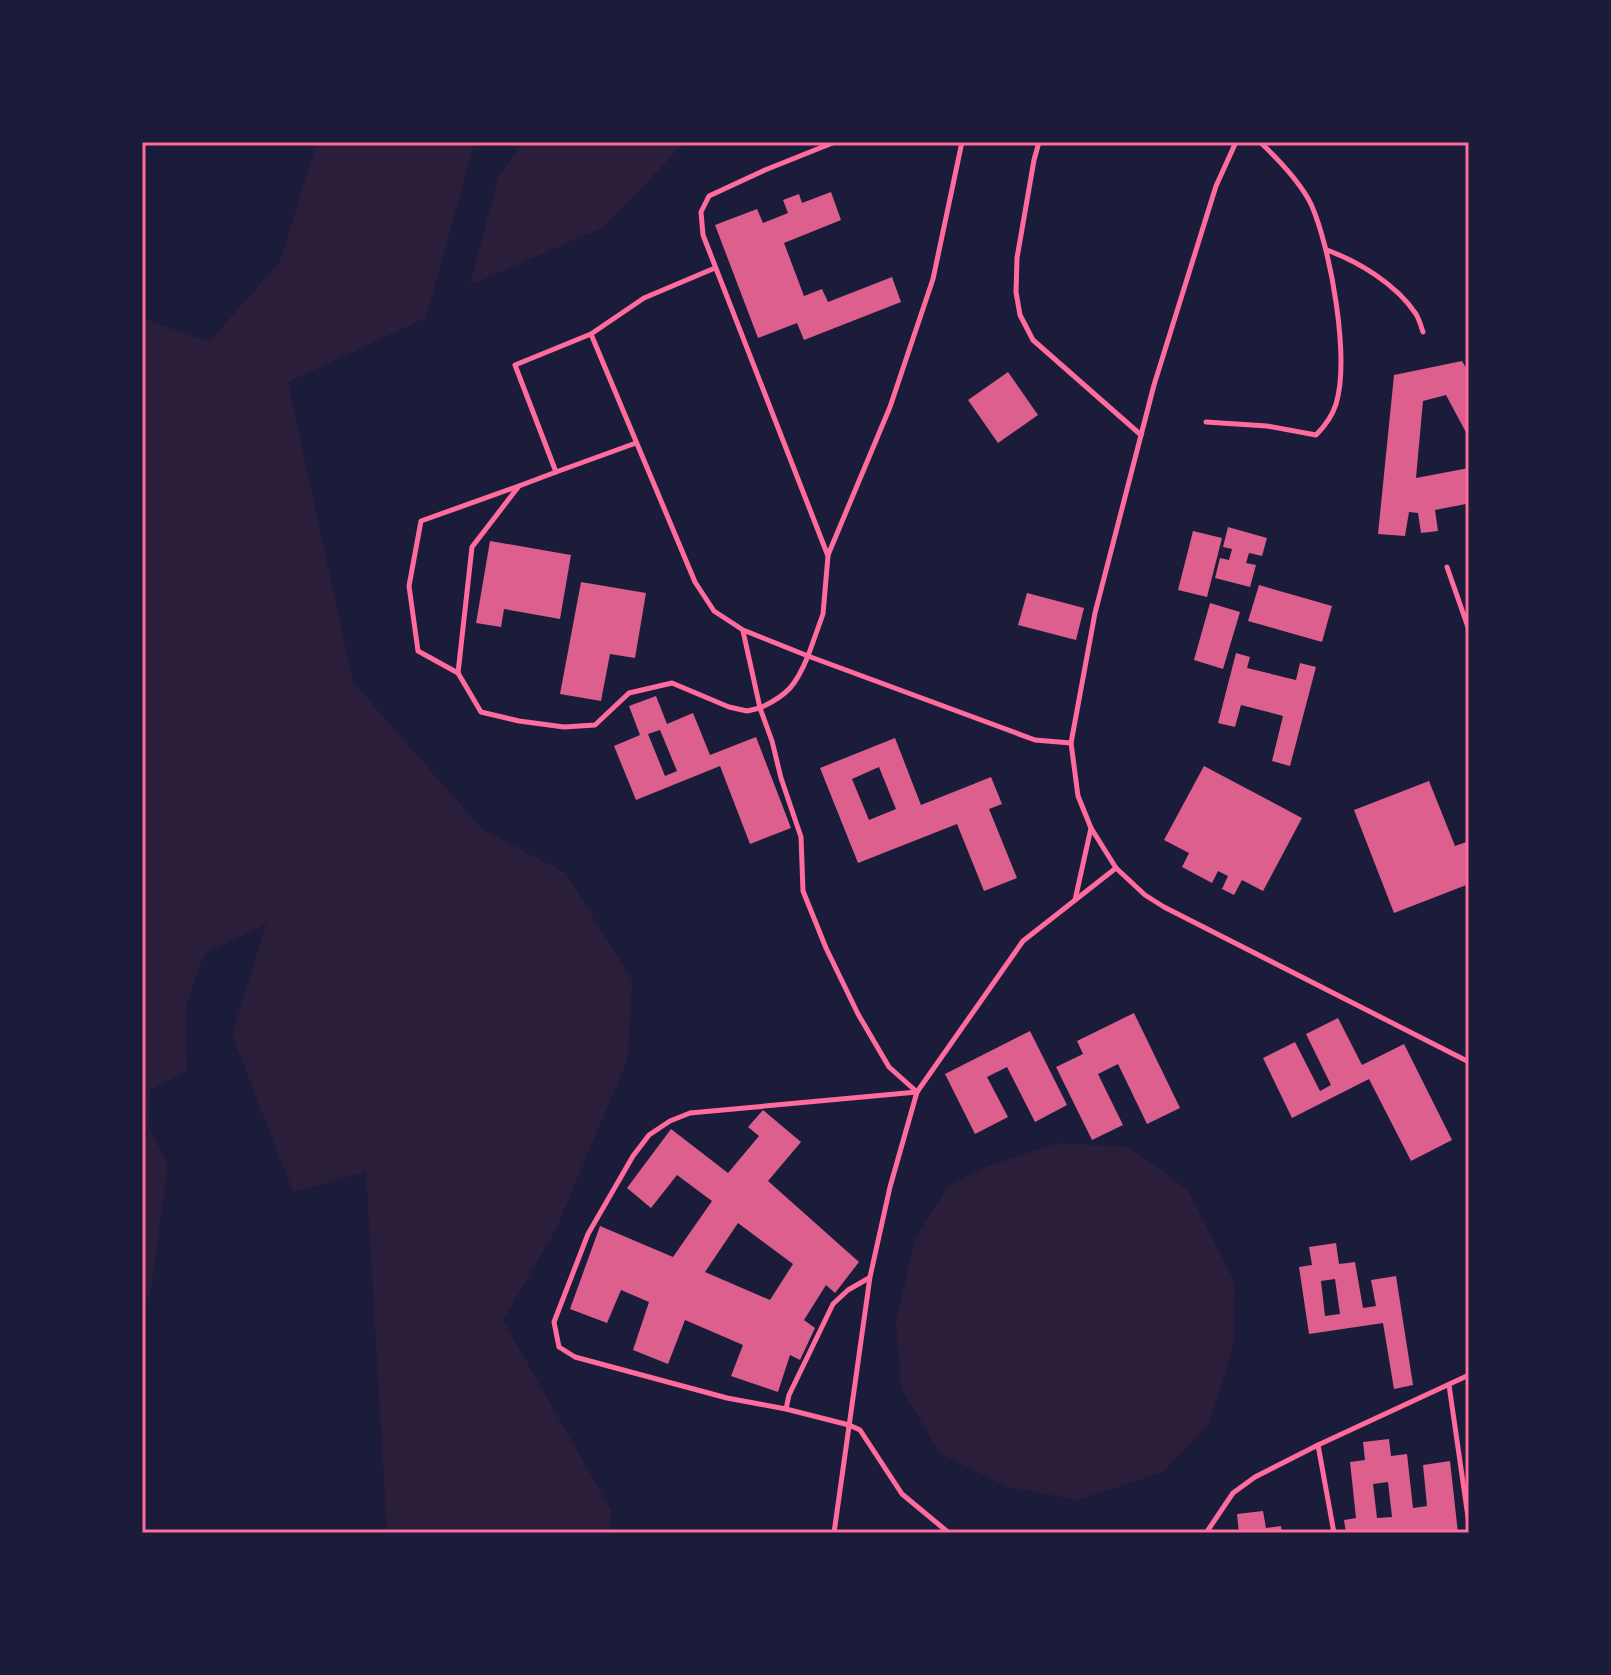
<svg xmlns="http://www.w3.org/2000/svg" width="1611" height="1675" font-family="'Open Sans',sans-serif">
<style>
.green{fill:#2a1e3b}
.building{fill:#dd5f8e;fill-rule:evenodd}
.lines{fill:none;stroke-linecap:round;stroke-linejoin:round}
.service{stroke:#ff6b9d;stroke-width:5}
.neatline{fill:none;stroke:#ff6b9d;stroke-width:3}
</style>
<rect width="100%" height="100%" fill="#1b1b3a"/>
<g class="green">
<path d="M 317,142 L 477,142 L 473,148 L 426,318 L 288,382 L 353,682 L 483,830 L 566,873 L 632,980 L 628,1058 L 556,1229 L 503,1320 L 612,1512 L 608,1533 L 387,1533 L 366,1172 L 293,1192 L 232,1035 L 266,924 L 204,954 L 186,1007 L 187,1071 L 150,1090 L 149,1127 L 168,1165 L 150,1297 L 142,1299 L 142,318 L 209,342 L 280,261 Z"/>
<path d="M 523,142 L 685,142 L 604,227 L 470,285 L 498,178 Z"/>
<path d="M 1057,1143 L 1129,1147 L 1188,1190 L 1235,1283 L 1234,1343 L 1209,1424 L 1163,1472 L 1078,1500 L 1008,1487 L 940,1453 L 901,1388 L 896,1321 L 915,1239 L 949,1185 L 988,1166 Z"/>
</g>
<g class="building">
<path d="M 831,192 L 841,220 L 784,243 L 804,296 L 822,289 L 828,302 L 892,277 L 901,302 L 804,340 L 797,323 L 758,338 L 715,225 L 757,209 L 763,223 L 788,213 L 783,200 L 799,194 L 802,203 Z"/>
<path d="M 1462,361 L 1469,373 L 1469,438 L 1446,395 L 1423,401 L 1416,478 L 1469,468 L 1469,510 L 1466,504 L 1435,510 L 1438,531 L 1421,533 L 1418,513 L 1409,512 L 1405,536 L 1378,534 L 1394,375 Z"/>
<path d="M 1008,372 L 1038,415 L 998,443 L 968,400 Z"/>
<path d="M 1228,527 L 1267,538 L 1262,556 L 1249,553 L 1246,563 L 1256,565 L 1250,587 L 1215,578 L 1220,558 L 1229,560 L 1232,549 L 1223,547 Z"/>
<path d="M 1193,531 L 1222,538 L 1207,597 L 1178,590 Z"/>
<path d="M 490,541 L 571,555 L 560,619 L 504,609 L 501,627 L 476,623 Z"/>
<path d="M 581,582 L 646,593 L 635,658 L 610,654 L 601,701 L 560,694 Z"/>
<path d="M 1259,585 L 1332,606 L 1322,642 L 1248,621 Z"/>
<path d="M 1027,593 L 1084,608 L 1076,640 L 1018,625 Z"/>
<path d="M 1210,603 L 1240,612 L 1223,669 L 1194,660 Z"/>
<path d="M 1236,653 L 1250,657 L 1247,668 L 1296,680 L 1300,663 L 1316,667 L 1290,766 L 1272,761 L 1283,716 L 1241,705 L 1235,727 L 1218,723 Z"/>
<path d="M 656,696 L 667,724 L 693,713 L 710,755 L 756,737 L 791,828 L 750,844 L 720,766 L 636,800 L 614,746 L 640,735 L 629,706 ZM 660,730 L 677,771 L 665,776 L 648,734 Z"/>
<path d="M 895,738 L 921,805 L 991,777 L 1002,804 L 989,809 L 1017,878 L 984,891 L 957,824 L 858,863 L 820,768 ZM 879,767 L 896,809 L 869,820 L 852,779 Z"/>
<path d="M 1204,766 L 1302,818 L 1263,891 L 1242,880 L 1234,895 L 1222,889 L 1228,876 L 1218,871 L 1212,883 L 1182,867 L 1189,853 L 1164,840 Z"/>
<path d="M 1429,781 L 1455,846 L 1469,841 L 1469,884 L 1394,913 L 1354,810 Z"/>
<path d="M 1134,1013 L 1180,1108 L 1147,1124 L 1118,1064 L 1098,1074 L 1123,1125 L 1092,1140 L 1056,1067 L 1083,1054 L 1077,1041 Z"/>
<path d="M 1338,1018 L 1362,1065 L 1404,1044 L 1452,1140 L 1411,1161 L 1369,1079 L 1292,1118 L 1263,1058 L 1295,1042 L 1320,1091 L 1331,1085 L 1306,1034 Z"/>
<path d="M 1030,1031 L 1067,1105 L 1035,1122 L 1007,1067 L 987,1077 L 1008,1117 L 975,1134 L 945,1074 Z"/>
<path d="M 763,1110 L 801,1142 L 768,1181 L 859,1262 L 835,1293 L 826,1285 L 804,1320 L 815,1328 L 800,1360 L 790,1355 L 778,1392 L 731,1376 L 743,1345 L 685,1320 L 668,1364 L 633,1350 L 649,1302 L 621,1290 L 607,1323 L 570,1309 L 600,1226 L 673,1257 L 712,1201 L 677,1175 L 651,1208 L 627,1188 L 671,1129 L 728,1173 L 759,1136 L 748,1127 ZM 738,1223 L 793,1264 L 770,1300 L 705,1272 Z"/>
<path d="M 1336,1243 L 1339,1264 L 1355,1262 L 1363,1308 L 1376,1306 L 1371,1280 L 1396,1276 L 1413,1385 L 1394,1389 L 1383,1323 L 1309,1334 L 1299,1267 L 1312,1265 L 1309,1247 ZM 1335,1279 L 1340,1314 L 1325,1316 L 1321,1281 Z"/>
<path d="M 1389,1439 L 1391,1456 L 1407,1454 L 1413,1508 L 1427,1506 L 1423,1465 L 1450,1461 L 1458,1533 L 1346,1533 L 1344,1520 L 1356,1518 L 1350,1462 L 1365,1460 L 1363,1442 ZM 1388,1482 L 1392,1517 L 1377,1518 L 1373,1484 Z"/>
<path d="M 1263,1511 L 1266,1528 L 1281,1526 L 1282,1533 L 1239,1533 L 1237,1514 Z"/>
</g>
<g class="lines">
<g class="service">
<path d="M 1039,142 L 1034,160 L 1017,258 L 1016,292 L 1020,315 L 1033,340 L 1141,435"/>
<path d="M 1236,142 L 1216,186 L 1154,385 L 1095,613 L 1071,743 L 1078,796 L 1091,828 L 1116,868 L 1145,895 L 1164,907 L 1469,1062"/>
<path d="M 1327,250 C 1359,262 1396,284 1416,314 C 1419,319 1421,326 1423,332"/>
<path d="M 715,268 L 644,298 L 591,334 L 695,582 L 714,611 L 743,630 L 808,656 L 823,614 L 828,556 L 703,235 L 701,212 L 709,196 L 765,170 L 835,142"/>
<path d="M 1206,422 L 1267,426 L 1316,435 C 1325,426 1332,417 1336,404 C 1350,358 1331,249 1311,204 C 1300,182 1278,159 1260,142"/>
<path d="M 556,472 L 636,443"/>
<path d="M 519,486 L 421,521 L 409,586 L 418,651 L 458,673 L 481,712 L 519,721 L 564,727 L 595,725 L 629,693 L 672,683 L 729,707 L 747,711 L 760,708 L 743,631"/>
<path d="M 828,555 L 890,407 L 933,279 L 962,142"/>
<path d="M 1447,567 L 1469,630"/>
<path d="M 458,673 L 472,547 L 519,486 L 556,472 L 515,365 L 591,334"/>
<path d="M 1075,900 L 1091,828"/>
<path d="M 917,1092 L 690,1113 L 670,1121 L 649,1135 L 633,1156 L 588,1234 L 554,1322 L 559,1347 L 575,1357 L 727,1398 L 786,1409 L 849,1425 L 860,1430 L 902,1494 L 949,1533"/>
<path d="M 917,1092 L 889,1067 L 858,1014 L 826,948 L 803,891 L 801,837 L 781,778 L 772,741 L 760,708 C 788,695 796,685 808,656 L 1035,740 L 1071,743"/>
<path d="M 1449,1385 L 1469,1524"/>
<path d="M 786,1409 L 789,1395 L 833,1304 L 848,1290 L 869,1278"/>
<path d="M 1318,1445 L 1334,1533"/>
<path d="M 834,1533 L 870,1277 L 890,1187 L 917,1092 L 1023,941 L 1116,868"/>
<path d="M 1206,1533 L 1233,1493 L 1255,1477 L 1318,1445 L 1469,1375"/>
</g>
</g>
<rect width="1611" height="1675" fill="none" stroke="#1b1b3a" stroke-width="288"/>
<rect x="144" y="144" width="1323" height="1387" class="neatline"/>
</svg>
